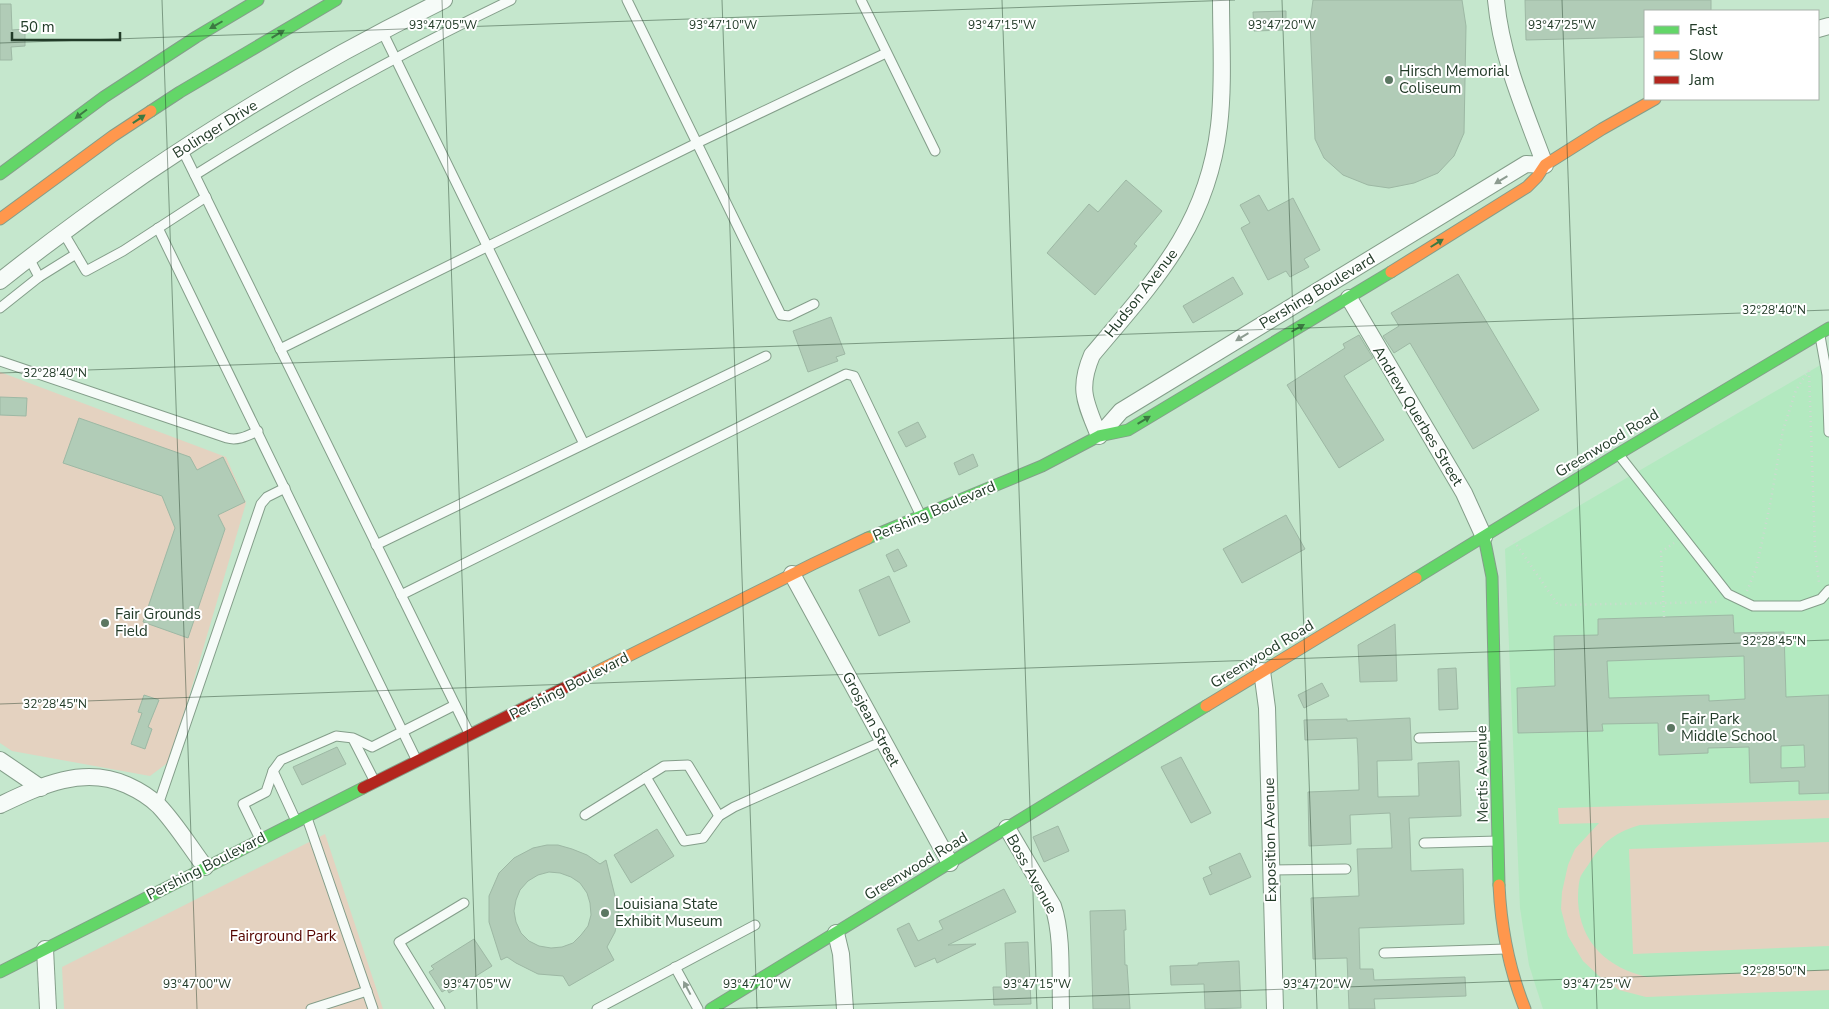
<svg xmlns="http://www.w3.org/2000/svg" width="1829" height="1009" font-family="'Nunito Sans',sans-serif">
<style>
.built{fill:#b3e9c0}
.green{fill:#e4d2c0}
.building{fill:#b1ccb7;stroke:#9db8a4;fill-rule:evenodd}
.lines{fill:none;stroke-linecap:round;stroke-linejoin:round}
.lane-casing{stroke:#849e8a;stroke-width:11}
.street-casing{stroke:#849e8a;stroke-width:18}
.fast-casing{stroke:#849e8a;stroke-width:13}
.slow-casing{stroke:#849e8a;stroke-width:13}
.jam-casing{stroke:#849e8a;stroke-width:13}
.path{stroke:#cfd9d1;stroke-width:2.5;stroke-dasharray:1 4;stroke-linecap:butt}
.lane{stroke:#f6fbf8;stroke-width:9}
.street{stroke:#f6fbf8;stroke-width:16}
.fast{stroke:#63d668;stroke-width:11}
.slow{stroke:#ff974d;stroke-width:11}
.jam{stroke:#b3261e;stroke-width:11}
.oneway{fill:#3c7942}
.oneway2{fill:#8c9b90}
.ticks{fill:none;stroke:#223b28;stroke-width:1;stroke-opacity:0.45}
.poi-dot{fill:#5b7762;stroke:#fff;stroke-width:2}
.labels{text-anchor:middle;stroke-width:4;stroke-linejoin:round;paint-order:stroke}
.poi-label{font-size:15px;fill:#223b28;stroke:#fff;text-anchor:start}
.street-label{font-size:15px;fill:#223b28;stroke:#fff}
.park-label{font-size:15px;fill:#550500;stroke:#fff}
.ticks-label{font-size:12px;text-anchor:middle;fill:#223b28;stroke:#fff;stroke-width:4;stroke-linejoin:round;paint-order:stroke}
</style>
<rect width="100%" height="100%" fill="#c5e7cd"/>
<path class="built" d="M 1829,360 L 1829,1009 L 1543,1009 L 1529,965 L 1520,908 L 1505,549 Z"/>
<g class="green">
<path d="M 0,372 L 226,457 L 246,503 L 170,761 L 150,776 L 12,751 L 0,743 Z"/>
<path d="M 1829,800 L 1829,818 L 1640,825 C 1618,831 1602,842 1590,862 C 1587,867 1582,873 1580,878 C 1578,886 1578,894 1578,901 C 1580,943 1608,968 1647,977 L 1829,970 L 1829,990 L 1646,997 L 1619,990 L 1599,976 L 1583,961 L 1568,936 L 1561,909 L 1562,892 L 1568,865 L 1575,849 L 1599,823 L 1559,824 L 1558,808 Z"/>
<path d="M 325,834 L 383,1009 L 64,1009 L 62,967 Z"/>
<path d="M 1829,842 L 1829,946 L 1633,954 L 1629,849 Z"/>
</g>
<g class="building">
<path d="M 1313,0 L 1462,0 L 1466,26 L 1464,133 L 1454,156 L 1438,173 L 1414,183 L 1389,188 L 1368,185 L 1343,175 L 1324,158 L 1315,139 L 1310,22 Z"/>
<path d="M 1525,0 L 1711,0 L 1711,11 L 1645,11 L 1645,37 L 1526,40 Z"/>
<path d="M 0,4 L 11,4 L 12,30 L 25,29 L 25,46 L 11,47 L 12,60 L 0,60 Z"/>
<path d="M 1286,11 L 1286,30 L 1254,31 L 1253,12 Z"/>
<path d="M 1126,180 L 1162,211 L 1134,244 L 1137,246 L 1095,295 L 1047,253 L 1089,204 L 1098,212 Z"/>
<path d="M 1259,195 L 1268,211 L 1293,198 L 1320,250 L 1304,259 L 1309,267 L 1290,277 L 1286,271 L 1268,280 L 1241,228 L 1250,223 L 1240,205 Z"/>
<path d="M 1458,274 L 1539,410 L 1473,449 L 1410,343 L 1394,353 L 1383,336 L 1399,326 L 1391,313 Z"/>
<path d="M 1233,277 L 1243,294 L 1193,323 L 1183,306 Z"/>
<path d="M 831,317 L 845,354 L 836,357 L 838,361 L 808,372 L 793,331 Z"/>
<path d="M 1359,335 L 1373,358 L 1344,376 L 1384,440 L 1339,468 L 1287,385 L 1345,348 L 1343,344 Z"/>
<path d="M 0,397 L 27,398 L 26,416 L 0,415 Z"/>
<path d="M 79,418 L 190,457 L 197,470 L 223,457 L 245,502 L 218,515 L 225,529 L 188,638 L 143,622 L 175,528 L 162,496 L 63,463 Z"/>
<path d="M 918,422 L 926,437 L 906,447 L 898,432 Z"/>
<path d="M 973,454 L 978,466 L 959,475 L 954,463 Z"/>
<path d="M 1286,515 L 1305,549 L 1242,583 L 1223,549 Z"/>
<path d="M 898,549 L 907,566 L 894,572 L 886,555 Z"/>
<path d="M 889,576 L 910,622 L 879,636 L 859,590 Z"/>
<path d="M 1733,615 L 1734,633 L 1784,632 L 1786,697 L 1829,695 L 1829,793 L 1799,794 L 1799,781 L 1750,783 L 1749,747 L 1708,748 L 1708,753 L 1659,755 L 1658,723 L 1602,724 L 1603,731 L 1518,733 L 1517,688 L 1555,686 L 1554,636 L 1598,635 L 1598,619 ZM 1744,656 L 1745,699 L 1709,701 L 1709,695 L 1609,698 L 1607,661 ZM 1804,745 L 1805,767 L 1781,768 L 1781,746 Z"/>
<path d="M 1395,624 L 1397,681 L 1360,682 L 1358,645 Z"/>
<path d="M 1456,668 L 1458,709 L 1439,710 L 1438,669 Z"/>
<path d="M 1322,683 L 1329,696 L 1304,708 L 1298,695 Z"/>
<path d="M 144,695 L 159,700 L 148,727 L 152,729 L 145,749 L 131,744 L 142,713 L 138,712 Z"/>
<path d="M 1410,718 L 1412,760 L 1377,761 L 1378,797 L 1419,796 L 1418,763 L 1459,761 L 1461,816 L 1409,818 L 1410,838 L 1411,871 L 1463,869 L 1464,924 L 1359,928 L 1360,969 L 1373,969 L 1374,980 L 1465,977 L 1466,996 L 1374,999 L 1375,1009 L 1349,1009 L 1347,958 L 1313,959 L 1311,898 L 1359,896 L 1357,849 L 1392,848 L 1390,813 L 1350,815 L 1351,844 L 1309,846 L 1308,792 L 1359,790 L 1358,756 L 1357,738 L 1305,740 L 1304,720 L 1347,719 L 1347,721 Z"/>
<path d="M 337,747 L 346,764 L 302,785 L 293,767 Z"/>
<path d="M 1181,757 L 1211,813 L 1191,823 L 1161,767 Z"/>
<path d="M 1058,826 L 1069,851 L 1044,862 L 1033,837 Z"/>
<path d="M 657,829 L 674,856 L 631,883 L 614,855 Z"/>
<path d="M 547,845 L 558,845 L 572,849 L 587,855 L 600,864 L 606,860 L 619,912 L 615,932 L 607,947 L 614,960 L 569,986 L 563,976 L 538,974 L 516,963 L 507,957 L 501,960 L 489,922 L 489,896 L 499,873 L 514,858 L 533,848 ZM 549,872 L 560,873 L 571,877 L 580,883 L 587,893 L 590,903 L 591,915 L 588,926 L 581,935 L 573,943 L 562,947 L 551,948 L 539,946 L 529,941 L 521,933 L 516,922 L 514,911 L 516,900 L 520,890 L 528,881 L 538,875 Z"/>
<path d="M 1240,853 L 1251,877 L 1210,895 L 1203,878 L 1212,874 L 1209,867 Z"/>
<path d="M 1004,889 L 1016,912 L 948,945 L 976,944 L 937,963 L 935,958 L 915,967 L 897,929 L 909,923 L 918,941 L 943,929 L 939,921 Z"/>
<path d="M 1125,910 L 1126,930 L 1124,930 L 1125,965 L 1127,965 L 1130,1009 L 1093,1009 L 1090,911 Z"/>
<path d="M 474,939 L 492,966 L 449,993 L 447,989 L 442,992 L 429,972 L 434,969 L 431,966 Z"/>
<path d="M 1028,942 L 1031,1004 L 994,1005 L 993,987 L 1007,987 L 1005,943 Z"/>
<path d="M 1239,961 L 1241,1008 L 1205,1009 L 1204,984 L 1171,985 L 1170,966 L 1198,965 L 1198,963 Z"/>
</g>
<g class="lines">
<g class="lane-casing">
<g id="lane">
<path d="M 627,0 L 781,315 L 789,316 L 814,304"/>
<path d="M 861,0 L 935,151"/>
<path d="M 382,31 L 584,444"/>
<path d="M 182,149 L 470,735"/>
<path d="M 195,175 C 297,111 402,52 511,0"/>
<path d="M 158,228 L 417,761"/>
<path d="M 63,232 L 86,271 L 123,251 L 206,197"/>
<path d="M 29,258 L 39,277"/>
<path d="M 0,308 L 39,277 L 76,254"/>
<path d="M 1820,336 L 1827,375 L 1829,432"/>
<path d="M 280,349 L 697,143 L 886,53"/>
<path d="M 0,361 L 227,438 C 238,441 247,436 258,431"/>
<path d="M 1619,455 L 1728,594 L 1753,606 L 1801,606 L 1821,599 L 1829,590"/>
<path d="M 376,545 L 766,356"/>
<path d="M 401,595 L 846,374 L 854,376 L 921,516"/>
<path d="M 1419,738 L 1494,736"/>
<path d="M 353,739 L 374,780"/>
<path d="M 273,771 L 296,821"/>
<path d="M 646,777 L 684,841 L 703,838 L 719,816 L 734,807 L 883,741"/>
<path d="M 158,805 L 261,504 L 267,497 L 285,488"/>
<path d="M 585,815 L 664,766 L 688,765 L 719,816"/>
<path d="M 307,818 L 373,1009"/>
<path d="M 260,839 L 243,804 L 266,792 L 273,771 L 281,760 L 336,736 L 353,738 L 372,747 L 455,705"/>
<path d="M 1424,843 L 1498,841"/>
<path d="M 1271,870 L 1346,869"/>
<path d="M 1384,953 L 1506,949"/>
<path d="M 675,967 L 698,1009"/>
<path d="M 311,1009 L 367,991"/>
<path d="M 440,1009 L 399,942 L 464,903"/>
<path d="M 597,1009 L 755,925"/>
</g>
</g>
<g class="street-casing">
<g id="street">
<path d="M 1221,0 C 1221,41 1224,85 1219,126 C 1207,227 1154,281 1092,355 C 1077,390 1086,403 1099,436 L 1121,411 L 1526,164 L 1545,165 C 1525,111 1501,57 1496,0"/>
<path d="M 1818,29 L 1829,26"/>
<path d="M 0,281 C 137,172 287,77 444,0"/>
<path d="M 1349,298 L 1464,493 L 1484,537"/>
<path d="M 792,574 L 950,863"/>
<path d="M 1262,671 L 1267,708 L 1275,1009"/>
<path d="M 0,760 L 41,788"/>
<path d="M 0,805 C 40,786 83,765 127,785 C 138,790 150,797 159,806 C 176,824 190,847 205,867"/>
<path d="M 1007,828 L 1053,906 C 1063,935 1060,977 1061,1009"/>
<path d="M 836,933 L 841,954 L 845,1009"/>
<path d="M 45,949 L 48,1009"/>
</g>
</g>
<g class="fast-casing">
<g id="fast">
<path d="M 151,111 L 180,92 L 336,0"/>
<path d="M 0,174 L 104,97 L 196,37 L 258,0"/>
<path d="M 1484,537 L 1492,577 L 1499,885"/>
<path d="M 868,538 L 1042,466 L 1099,436 L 1128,430 L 1391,272"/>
<path d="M 1416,578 L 1618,454 L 1829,328"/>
<path d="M 0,972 L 363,788"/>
<path d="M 711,1009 L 1206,706"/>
</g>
</g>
<g class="slow-casing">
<g id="slow">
<path d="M 0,219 L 113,136 L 151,111"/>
<path d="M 1391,272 L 1527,187 L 1537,177 L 1545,165 L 1602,129 L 1655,99"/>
<path d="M 586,677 L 813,564 L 868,538"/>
<path d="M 1206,706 L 1416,578"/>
<path d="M 1499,885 C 1501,928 1509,969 1525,1009"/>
</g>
</g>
<g class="jam-casing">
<path id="jam" d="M 363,788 L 586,677"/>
</g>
<g class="path">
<path d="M 1809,371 L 1815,548 L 1819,583"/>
<path d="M 1514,541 L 1558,605 L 1720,602"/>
<path d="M 1747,591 L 1756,569 L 1770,505 L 1783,430 L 1796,390 L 1809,370"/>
<path d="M 1664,617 L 1661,552 L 1674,543"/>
</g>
<use href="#lane" class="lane"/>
<use href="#street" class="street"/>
<use href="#fast" class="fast"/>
<use href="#slow" class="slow"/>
<use href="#jam" class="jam"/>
</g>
<defs><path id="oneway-solid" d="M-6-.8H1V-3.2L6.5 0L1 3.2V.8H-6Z" transform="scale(1.25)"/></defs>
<g class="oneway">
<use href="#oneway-solid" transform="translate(216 25) rotate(150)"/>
<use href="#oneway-solid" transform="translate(278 34) rotate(-31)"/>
<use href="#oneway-solid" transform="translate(81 114) rotate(143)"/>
<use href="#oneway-solid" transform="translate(139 119) rotate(-34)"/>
<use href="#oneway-solid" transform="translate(1437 243) rotate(-32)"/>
<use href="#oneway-solid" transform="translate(1298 328) rotate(-30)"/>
<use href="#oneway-solid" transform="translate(1144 420) rotate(-31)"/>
</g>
<g class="oneway2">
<use href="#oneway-solid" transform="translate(1501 180) rotate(149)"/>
<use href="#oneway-solid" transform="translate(1242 337) rotate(149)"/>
<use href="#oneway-solid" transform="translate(687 988) rotate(-118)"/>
</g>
<path class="ticks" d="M 162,0 L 197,1009M 442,0 L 477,1009M 722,0 L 757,1009M 1002,0 L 1037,1009M 1282,0 L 1317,1009M 1562,0 L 1597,1009M 0,43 L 1235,0M 0,373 L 1829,310M 0,704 L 1829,640M 719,1009 L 1829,970"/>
<g class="poi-dot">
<circle cx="1389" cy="80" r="5"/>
<circle cx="105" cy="623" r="5"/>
<circle cx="1671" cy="728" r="5"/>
<circle cx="605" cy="913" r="5"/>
</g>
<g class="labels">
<g class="poi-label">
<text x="1399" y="76">Hirsch Memorial<tspan x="1399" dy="17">Coliseum</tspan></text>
<text x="115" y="619">Fair Grounds<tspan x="115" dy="17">Field</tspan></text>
<text x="1681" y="724">Fair Park<tspan x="1681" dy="17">Middle School</tspan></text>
<text x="615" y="909">Louisiana State<tspan x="615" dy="17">Exhibit Museum</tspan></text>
</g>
<g class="street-label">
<text transform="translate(215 129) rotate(-32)" y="5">Bolinger Drive</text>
<text transform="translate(1317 291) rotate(-31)" y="5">Pershing Boulevard</text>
<text transform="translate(1141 293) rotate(-52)" y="5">Hudson Avenue</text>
<text transform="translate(1418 416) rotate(59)" y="5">Andrew Querbes Street</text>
<text transform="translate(1607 443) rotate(-31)" y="5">Greenwood Road</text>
<text transform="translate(934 511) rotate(-23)" y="5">Pershing Boulevard</text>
<text transform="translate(1262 654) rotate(-31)" y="5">Greenwood Road</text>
<text transform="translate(569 686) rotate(-27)" y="5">Pershing Boulevard</text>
<text transform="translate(871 719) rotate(62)" y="5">Grosjean Street</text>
<text transform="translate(1482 774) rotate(-91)" y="5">Mertis Avenue</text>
<text transform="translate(1270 840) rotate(-91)" y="5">Exposition Avenue</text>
<text transform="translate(206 866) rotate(-27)" y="5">Pershing Boulevard</text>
<text transform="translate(916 866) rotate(-31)" y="5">Greenwood Road</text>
<text transform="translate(1032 874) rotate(61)" y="5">Boss Avenue</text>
</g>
<g class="park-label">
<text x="283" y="941">Fairground Park</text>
</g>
</g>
<g class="ticks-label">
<text x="443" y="29">93°47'05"W</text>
<text x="723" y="29">93°47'10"W</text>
<text x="1002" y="29">93°47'15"W</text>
<text x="1282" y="29">93°47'20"W</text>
<text x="1562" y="29">93°47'25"W</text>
<text x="1774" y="314">32°28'40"N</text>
<text x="55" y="377">32°28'40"N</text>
<text x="1774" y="645">32°28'45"N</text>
<text x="55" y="708">32°28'45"N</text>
<text x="1774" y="975">32°28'50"N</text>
<text x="197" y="988">93°47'00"W</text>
<text x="477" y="988">93°47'05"W</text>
<text x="757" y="988">93°47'10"W</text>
<text x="1037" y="988">93°47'15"W</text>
<text x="1317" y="988">93°47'20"W</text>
<text x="1597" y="988">93°47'25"W</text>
</g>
<rect x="1644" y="10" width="175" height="90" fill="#ffffff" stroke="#a7b1a9"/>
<rect x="1654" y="26" width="25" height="8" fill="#63d668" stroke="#a7b1a9"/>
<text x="1689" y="35" font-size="15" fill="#223b28">Fast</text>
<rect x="1654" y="51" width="25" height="8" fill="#ff974d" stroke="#a7b1a9"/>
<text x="1689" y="60" font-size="15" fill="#223b28">Slow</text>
<rect x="1654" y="76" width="25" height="8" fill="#b3261e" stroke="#a7b1a9"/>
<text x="1689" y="85" font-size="15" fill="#223b28">Jam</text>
<path d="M12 32v8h108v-8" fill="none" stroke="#223b28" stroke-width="2.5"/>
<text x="20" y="32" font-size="15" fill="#223b28" stroke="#ffffff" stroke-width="4" paint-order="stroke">50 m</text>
</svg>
